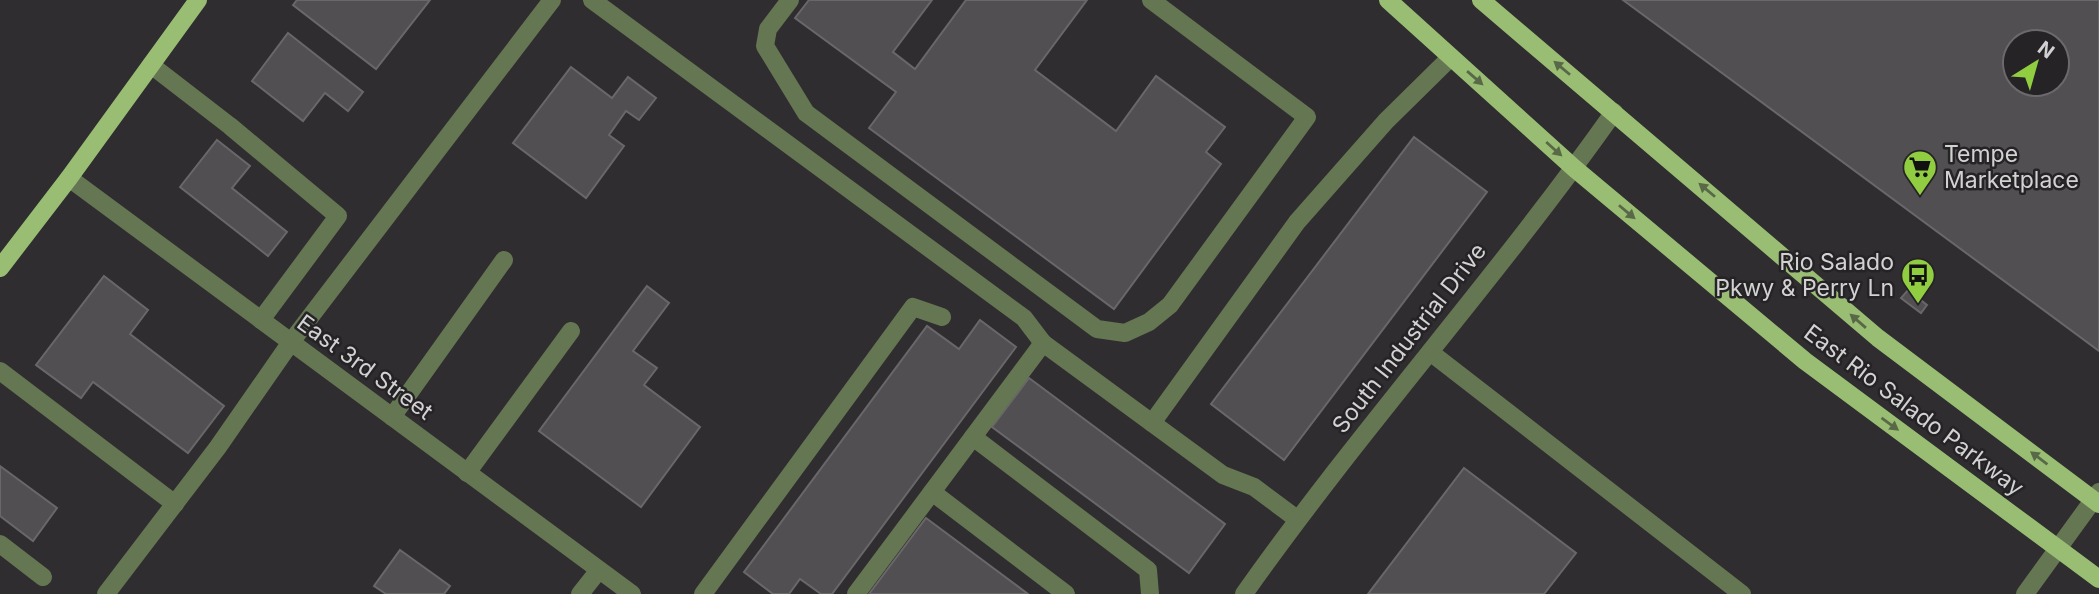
<svg xmlns="http://www.w3.org/2000/svg" width="2099" height="594" font-family="Inter,sans-serif">
<style>
.building{fill:#514f51;stroke:#696769;stroke-width:2;fill-rule:evenodd}
.lines{fill:none;stroke-linecap:round;stroke-linejoin:round}
.minor{stroke:#647652;stroke-width:18}
.major{stroke:#99be73;stroke-width:18}
.oneway{fill:#596948}
.labels{text-anchor:middle;stroke-width:5;stroke-linejoin:round;paint-order:stroke}
.poi-label{font-size:23px;fill:#d3d2d3;stroke:#252325;text-anchor:start}
.street-label{font-size:23px;fill:#d3d2d3;stroke:#252325}
</style>
<rect width="100%" height="100%" fill="#2f2d2f"/>
<g class="building">
<path d="M 297,0 L 430,0 L 376,69 L 293,5 Z"/>
<path d="M 809,0 L 932,0 L 893,52 L 915,69 L 966,0 L 1087,0 L 1035,70 L 1116,131 L 1156,76 L 1225,127 L 1206,152 L 1221,164 L 1114,309 L 869,128 L 896,92 L 795,18 Z"/>
<path d="M 1623,0 L 2099,0 L 2099,351 ZM 2015,42 L 2057,42 L 2057,84 L 2015,84 Z"/>
<path d="M 288,33 L 363,92 L 348,111 L 325,93 L 303,121 L 252,81 Z"/>
<path d="M 571,67 L 612,98 L 628,77 L 656,98 L 639,120 L 626,111 L 609,135 L 624,146 L 586,198 L 513,143 Z"/>
<path d="M 1414,137 L 1487,192 L 1284,460 L 1211,404 Z"/>
<path d="M 217,140 L 250,166 L 232,188 L 287,232 L 268,256 L 180,187 Z"/>
<path d="M 104,276 L 148,310 L 130,334 L 224,406 L 188,453 L 93,382 L 81,398 L 36,365 Z"/>
<path d="M 647,286 L 669,303 L 633,351 L 657,368 L 644,385 L 700,427 L 641,507 L 539,431 Z"/>
<path d="M 1908,290 L 1927,305 L 1921,313 L 1901,298 Z"/>
<path d="M 980,320 L 1016,347 L 832,594 L 821,594 L 800,579 L 789,594 L 773,594 L 744,572 L 927,326 L 959,349 Z"/>
<path d="M 1029,378 L 1225,524 L 1189,573 L 992,427 Z"/>
<path d="M 0,466 L 57,508 L 33,541 L 0,516 Z"/>
<path d="M 1464,468 L 1576,553 L 1544,594 L 1368,594 Z"/>
<path d="M 926,518 L 1028,594 L 869,594 Z"/>
<path d="M 400,550 L 450,586 L 444,594 L 386,594 L 374,586 Z"/>
</g>
<g class="lines">
<g class="minor">
<path d="M 592,0 L 1024,318 L 1043,343"/>
<path d="M 790,0 L 768,29 L 765,46 L 806,113 L 1097,329 L 1125,333 L 1149,322 L 1170,305 L 1307,117 L 1151,0"/>
<path d="M 151,65 L 230,126 L 338,216 L 261,320"/>
<path d="M 69,178 L 632,594"/>
<path d="M 1430,352 L 1742,594"/>
<path d="M 0,371 L 175,504"/>
<path d="M 392,417 L 504,260"/>
<path d="M 1152,423 L 1297,222 L 1386,121 L 1451,57"/>
<path d="M 973,437 L 1148,570 L 1150,594"/>
<path d="M 467,473 L 571,331"/>
<path d="M 932,492 L 1066,594"/>
<path d="M 0,544 L 43,577"/>
<path d="M 106,594 L 218,447 L 291,342 L 552,0"/>
<path d="M 580,594 L 599,570"/>
<path d="M 703,594 L 913,307 L 942,317"/>
<path d="M 856,594 L 1043,343 L 1223,475 L 1254,487 L 1297,519"/>
<path d="M 1244,594 C 1361,428 1497,278 1614,112"/>
<path d="M 2025,594 L 2099,492"/>
</g>
<g class="major">
<path d="M 1388,0 L 1574,168 L 1805,361 L 2099,579"/>
<path d="M 1481,0 L 1878,338 L 2099,504"/>
<path d="M 0,268 L 69,178 L 198,0"/>
</g>
</g>
<defs><path id="oneway-solid" d="M-6-.8H1V-3.2L6.5 0L1 3.2V.8H-6Z" transform="scale(1.75)"/></defs>
<g class="oneway">
<use href="#oneway-solid" transform="translate(1562 68) rotate(-140)"/>
<use href="#oneway-solid" transform="translate(1475 78) rotate(41)"/>
<use href="#oneway-solid" transform="translate(1554 149) rotate(42)"/>
<use href="#oneway-solid" transform="translate(1707 190) rotate(-140)"/>
<use href="#oneway-solid" transform="translate(1627 212) rotate(40)"/>
<use href="#oneway-solid" transform="translate(1858 321) rotate(-139)"/>
<use href="#oneway-solid" transform="translate(1890 424) rotate(36)"/>
<use href="#oneway-solid" transform="translate(2039 458) rotate(-143)"/>
</g>
<defs>
<g id="supermarket-pin" transform="scale(1.75)"><path d="M0 17L-7.5 6A9.5 9.5 0 1 1 7.5 6Z" fill="#90cd41" stroke="#252325"/><path d="M-6-5.5h2.5l.6 2H6L4.5 2H-2.5L-4.4-4H-6ZM-1.5 3.2a1.3 1.3 0 1 0 .1 0ZM3 3.2a1.3 1.3 0 1 0 .1 0Z" fill="#111"/></g>
<g id="bus-pin" transform="scale(1.75)"><path d="M0 17L-7.5 6A9.5 9.5 0 1 1 7.5 6Z" fill="#90cd41" stroke="#252325"/><path d="M-5-6H5V4H4V6H2V4H-2V6H-4V4H-5ZM-3.5-4V0h7V-4ZM-3.5 1.2v1.5H-2V1.2ZM2 1.2v1.5H3.5V1.2Z" fill="#111"/></g>
</defs>
<g fill-rule="evenodd">
<use href="#supermarket-pin" x="1920" y="167"/>
<use href="#bus-pin" x="1918" y="275"/>
</g>
<g class="labels">
<g class="poi-label">
<text x="1944" y="162">Tempe<tspan x="1944" dy="26">Marketplace</tspan></text>
<text x="1894" y="270" text-anchor="end">Rio Salado<tspan x="1894" dy="26">Pkwy &amp; Perry Ln</tspan></text>
</g>
<g class="street-label">
<text transform="translate(1409 338) rotate(-52)" y="8">South Industrial Drive</text>
<text transform="translate(365 367) rotate(36)" y="8">East 3rd Street</text>
<text transform="translate(1914 410) rotate(37)" y="8">East Rio Salado Parkway</text>
</g>
</g>
<g transform="translate(2036 63) rotate(37)"><circle r="33" fill="#252325" stroke="#6b696b" stroke-width="2"/>
<path d="M0-5L12 26L0 18L-12 26Z" fill="#90cd41"/>
<text y="-10" font-size="19" font-weight="bold" text-anchor="middle" fill="#d3d2d3">N</text>
</g>
</svg>
